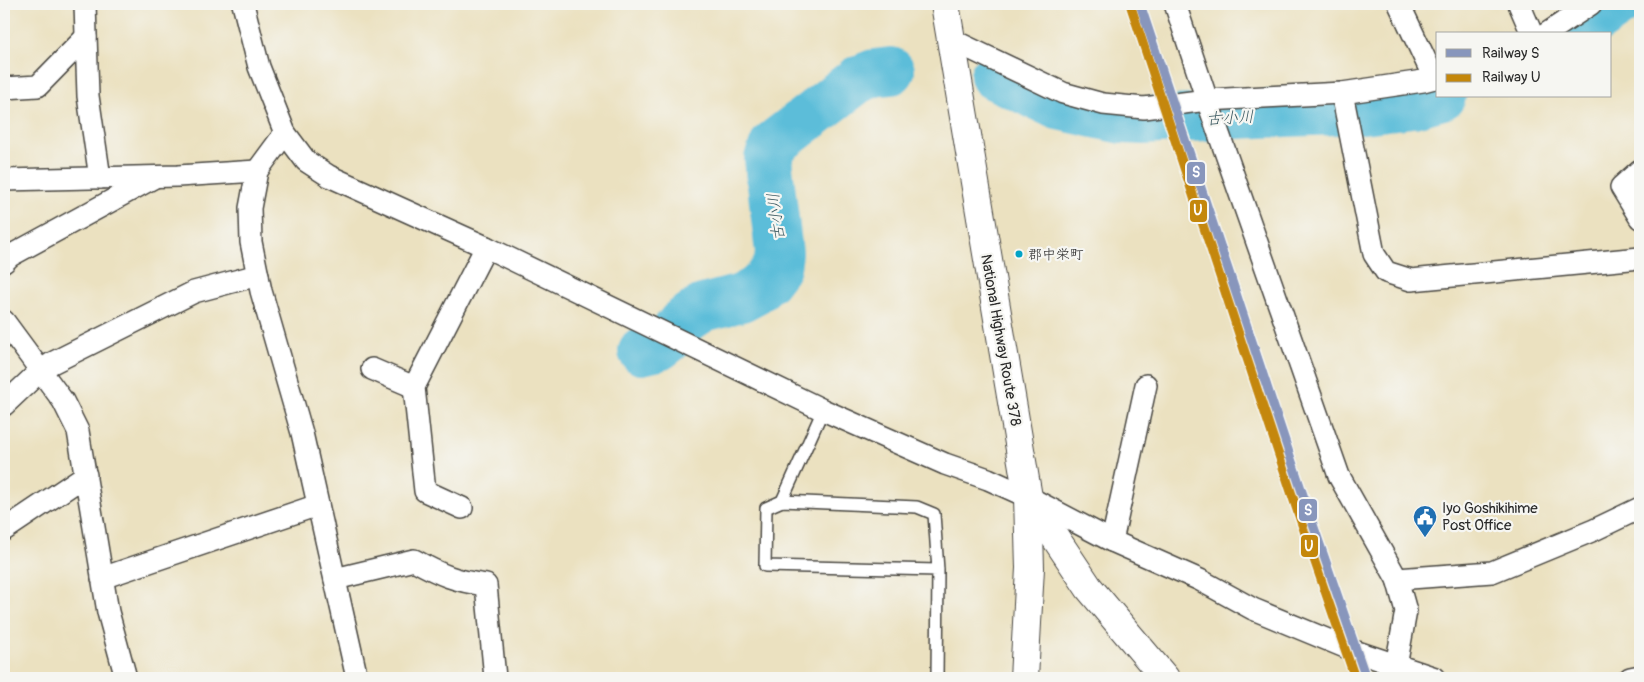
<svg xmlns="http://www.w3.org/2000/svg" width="1644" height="682" font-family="Pangolin,'Klee One',sans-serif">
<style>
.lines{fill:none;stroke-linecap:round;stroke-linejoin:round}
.river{stroke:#5bbdd9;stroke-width:48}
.service-casing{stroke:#484641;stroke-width:14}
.minor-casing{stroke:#484641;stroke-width:24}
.tertiary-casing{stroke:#484641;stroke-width:30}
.trunk-casing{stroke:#484641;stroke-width:30}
.service{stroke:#fff;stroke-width:11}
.minor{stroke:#fff;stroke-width:21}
.tertiary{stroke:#fff;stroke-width:28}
.trunk{stroke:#fff;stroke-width:28}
.rail-1-casing{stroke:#f6f6f2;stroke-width:12}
.rail-2-casing{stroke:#f6f6f2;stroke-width:12}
.rail-1{stroke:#8896bc;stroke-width:9}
.rail-2{stroke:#c4870b;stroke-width:9}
.bus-dot{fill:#02a3c6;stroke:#f6f6f2;stroke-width:2}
.labels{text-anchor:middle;stroke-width:4.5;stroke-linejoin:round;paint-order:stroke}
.bus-label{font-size:14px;fill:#2b2b2b;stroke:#f6f6f2;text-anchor:start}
.street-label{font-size:15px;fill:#2b2b2b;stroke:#f6f6f2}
.poi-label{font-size:15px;fill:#2b2b2b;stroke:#f6f6f2;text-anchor:start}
.water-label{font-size:16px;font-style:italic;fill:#39575f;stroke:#f6f6f2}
.line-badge{stroke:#f6f6f2;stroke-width:2}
.badge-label{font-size:14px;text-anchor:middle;font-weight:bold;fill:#fff}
</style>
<rect width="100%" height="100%" fill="#f6f6f2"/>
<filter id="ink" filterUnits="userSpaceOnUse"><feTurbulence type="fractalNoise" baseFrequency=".02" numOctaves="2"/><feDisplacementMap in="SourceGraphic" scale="10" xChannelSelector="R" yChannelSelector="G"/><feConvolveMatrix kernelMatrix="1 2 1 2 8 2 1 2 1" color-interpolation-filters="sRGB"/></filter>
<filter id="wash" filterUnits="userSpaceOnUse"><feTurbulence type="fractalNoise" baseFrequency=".0096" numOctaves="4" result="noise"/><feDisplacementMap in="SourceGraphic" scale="20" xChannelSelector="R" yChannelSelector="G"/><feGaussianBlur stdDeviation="1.12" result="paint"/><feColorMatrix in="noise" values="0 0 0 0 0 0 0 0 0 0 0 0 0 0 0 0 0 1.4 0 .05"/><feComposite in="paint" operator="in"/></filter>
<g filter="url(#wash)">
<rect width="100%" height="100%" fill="#ebe1c0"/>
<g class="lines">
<g class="river">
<path d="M 1576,34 L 1619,4"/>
<path d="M 994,76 L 1058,106 L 1122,120 L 1144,121 L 1237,115 L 1363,110 L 1413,104 L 1442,96"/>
<path d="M 642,351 L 659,347 L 668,340 L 682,322 L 703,308 L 741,298 L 756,290 L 767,280 L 777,267 L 779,253 L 768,159 L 774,144 L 857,80 L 874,73 L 891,71"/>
</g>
</g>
</g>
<g filter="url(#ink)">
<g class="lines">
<g class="service-casing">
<g id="service">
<path d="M 782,501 L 823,410"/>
<path d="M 937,678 L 938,570 L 934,514 L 917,507 L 782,501 L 766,508 L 765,566 L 938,570"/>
</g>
</g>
<g class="minor-casing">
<g id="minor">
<path d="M 85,4 L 88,96 L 100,178"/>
<path d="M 243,4 L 259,67 L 285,133 L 306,161 L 329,176 L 486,247 L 823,410 L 945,464 L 988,479 L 1028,497 L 1112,541 L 1200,580 L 1253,609 L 1357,652 L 1435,678"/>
<path d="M 1175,4 L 1207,100 L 1339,476 L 1397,579 L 1406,611 L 1396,666"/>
<path d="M 1399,4 L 1434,78"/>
<path d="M 1519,4 L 1532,34"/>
<path d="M 1546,34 L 1591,4"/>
<path d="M 950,39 L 1063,93 L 1103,104 L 1144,108 L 1207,100 L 1342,93 L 1423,81 L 1438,77"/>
<path d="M 4,88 L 38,86 L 86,37"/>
<path d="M 1342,93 L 1374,254 L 1386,272 L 1411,280 L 1640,258"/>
<path d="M 285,133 L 257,171 L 250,208 L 251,242 L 261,291 L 302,433 L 357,678"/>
<path d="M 1640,170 L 1621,187 L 1640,218"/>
<path d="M 4,180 L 178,176 L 257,171"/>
<path d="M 4,262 L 10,256 L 153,178"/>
<path d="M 4,321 L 63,401 L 78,431 L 108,612 L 126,678"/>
<path d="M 372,369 L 414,387"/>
<path d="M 4,405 L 40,371 L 52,363 L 194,292 L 258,275"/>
<path d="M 462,508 L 425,491 L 414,387 L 486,247"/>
<path d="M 4,530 L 86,475"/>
<path d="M 1112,541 L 1146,385"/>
<path d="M 102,578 L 318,505"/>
<path d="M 335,579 L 414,560 C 441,575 455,581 486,585 L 495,678"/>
<path d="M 1397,579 L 1492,572 L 1594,530 L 1640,508"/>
<path d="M 1630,678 L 1640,676"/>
</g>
</g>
<g class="tertiary-casing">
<path id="tertiary" d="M 1028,497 L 1089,588 L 1165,678"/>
</g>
<g class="trunk-casing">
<path id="trunk" d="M 945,4 L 1028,497 L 1030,568 L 1024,678"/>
</g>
<use href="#service" class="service"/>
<use href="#minor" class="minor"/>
<use href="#tertiary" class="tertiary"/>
<use href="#trunk" class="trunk"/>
<g class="rail-1-casing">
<path id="rail-1" d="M 1140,4 L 1308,510 L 1366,678"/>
</g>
<g class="rail-2-casing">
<path id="rail-2" d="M 1131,7 L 1298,513 L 1355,678"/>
</g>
<use href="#rail-1" class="rail-1"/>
<use href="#rail-2" class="rail-2"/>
</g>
</g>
<defs>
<g id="civic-pin" transform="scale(1.25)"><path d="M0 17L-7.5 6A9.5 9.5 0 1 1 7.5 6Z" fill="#1f6fb2" stroke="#f6f6f2"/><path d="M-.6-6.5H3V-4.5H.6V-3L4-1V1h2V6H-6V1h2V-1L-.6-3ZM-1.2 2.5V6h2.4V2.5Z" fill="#fff"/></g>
</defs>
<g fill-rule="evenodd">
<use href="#civic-pin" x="1425" y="517"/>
</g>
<circle class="bus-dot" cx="1019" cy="254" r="4.5"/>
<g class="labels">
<g class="bus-label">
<text x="1028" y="259">郡中栄町</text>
</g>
<g class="street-label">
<text transform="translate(1001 340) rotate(80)" y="5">National Highway Route 378</text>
</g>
<g class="poi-label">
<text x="1442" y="513">Iyo Goshikihime<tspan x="1442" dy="17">Post Office</tspan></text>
</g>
<g class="water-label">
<text transform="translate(1230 117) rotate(-3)" y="6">古小川</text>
<text transform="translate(775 217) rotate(-97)" y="6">古小川</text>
</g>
</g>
<g class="line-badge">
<rect x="1186" y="161" width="20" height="24" rx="5" fill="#8896bc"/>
<rect x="1189" y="199" width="19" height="24" rx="5" fill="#c4870b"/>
<rect x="1298" y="498" width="20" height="24" rx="5" fill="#8896bc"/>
<rect x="1300" y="534" width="19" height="24" rx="5" fill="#c4870b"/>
</g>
<g class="badge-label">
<text x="1196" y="177">S</text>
<text x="1198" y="215">U</text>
<text x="1308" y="515">S</text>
<text x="1309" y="551">U</text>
</g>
<rect width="1644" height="682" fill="none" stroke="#f6f6f2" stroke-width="20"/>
<rect x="1436" y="32" width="175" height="65" fill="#f6f6f2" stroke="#a5a5a2"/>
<rect x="1446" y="49" width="25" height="8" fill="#8896bc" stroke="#a5a5a2"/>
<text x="1482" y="58" font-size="15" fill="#2b2b2b">Railway S</text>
<rect x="1446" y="74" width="25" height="8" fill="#c4870b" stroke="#a5a5a2"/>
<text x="1482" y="82" font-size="15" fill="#2b2b2b">Railway U</text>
</svg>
